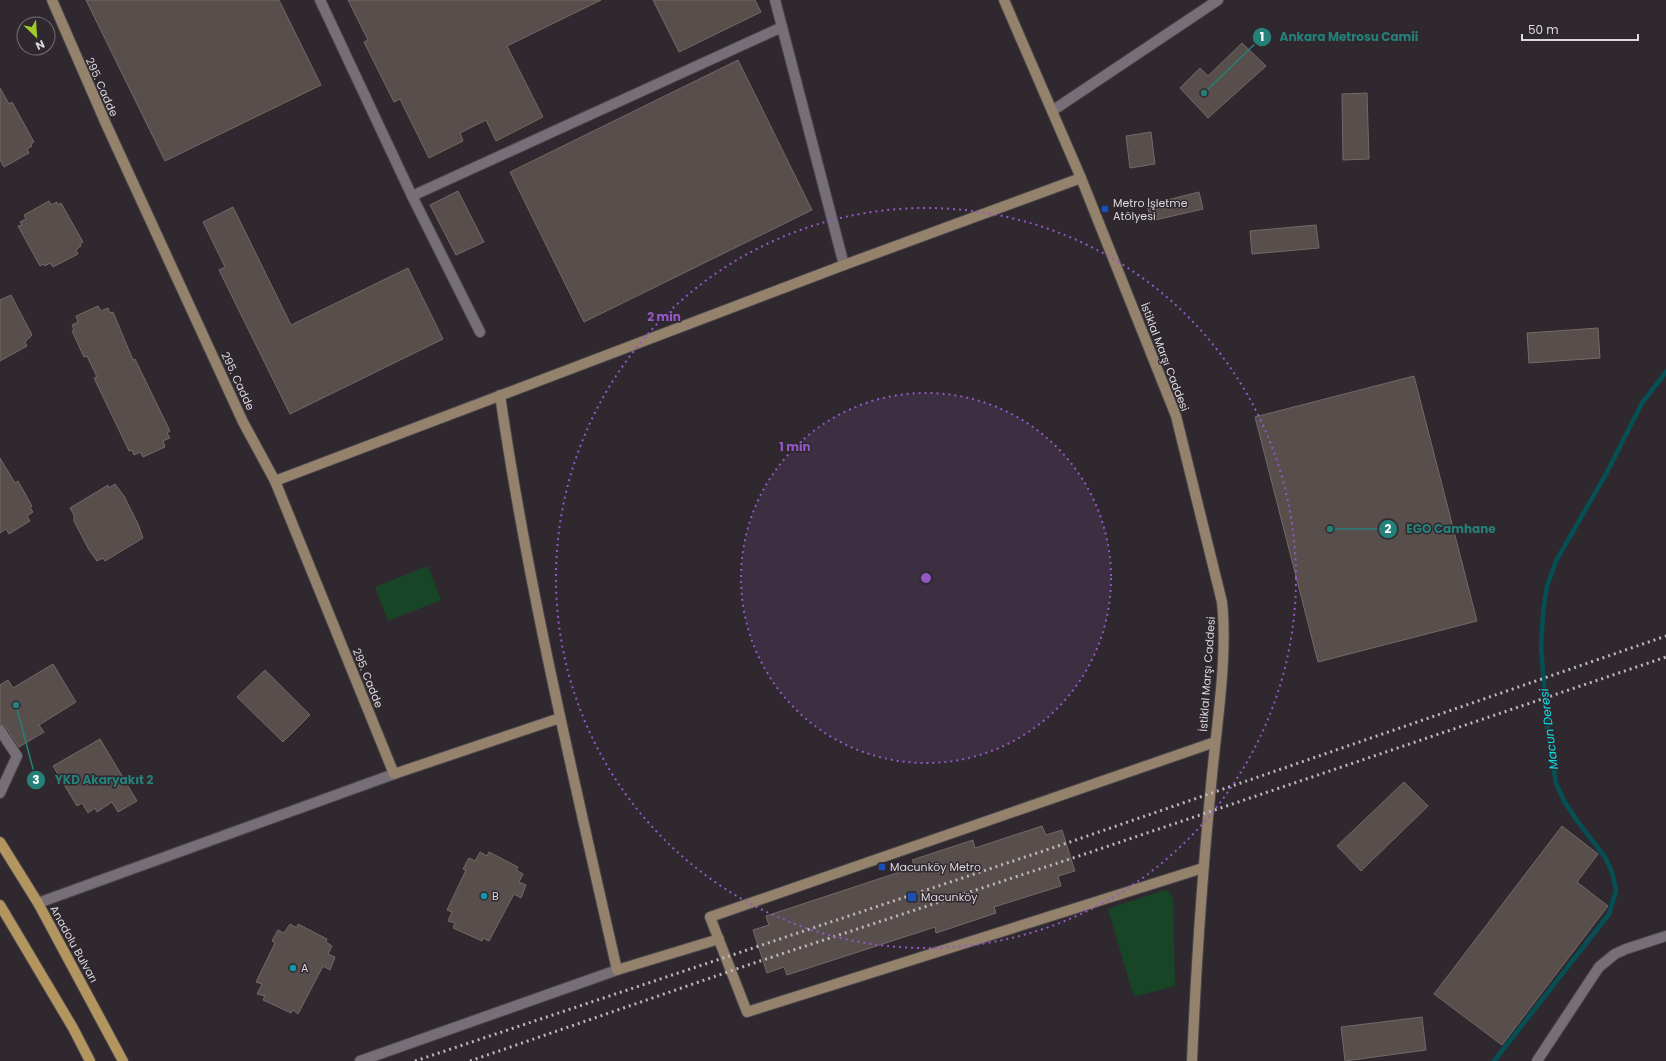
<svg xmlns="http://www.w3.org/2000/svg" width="1666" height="1061" font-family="Poppins,sans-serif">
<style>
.green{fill:#184525}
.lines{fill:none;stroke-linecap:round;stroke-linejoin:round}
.stream{stroke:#055054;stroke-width:4.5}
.building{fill:#584e4c;stroke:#736966}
.street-casing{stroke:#4a464a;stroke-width:12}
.secondary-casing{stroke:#4a464a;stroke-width:12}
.primary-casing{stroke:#4a464a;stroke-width:12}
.street{stroke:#766f77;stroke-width:10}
.secondary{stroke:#95826c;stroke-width:10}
.primary{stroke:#b39560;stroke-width:10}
.rail{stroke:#bcb7bc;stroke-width:3;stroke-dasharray:2 4;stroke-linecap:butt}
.ring{fill:none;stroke:#9457c6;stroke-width:2;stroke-dasharray:2 4}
.transit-dot{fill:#1a4fb4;stroke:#2f292f;stroke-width:1.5}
.culture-dot{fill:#0f9aa8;stroke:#2f292f;stroke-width:1.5}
.labels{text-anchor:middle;stroke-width:3;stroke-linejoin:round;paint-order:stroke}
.street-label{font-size:11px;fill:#ddd9dd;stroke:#2f292f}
.poi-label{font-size:11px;fill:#ddd9dd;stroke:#2f292f;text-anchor:start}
.water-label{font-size:12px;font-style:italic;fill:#0cdee9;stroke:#2f292f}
.centre{fill:#9457c6;stroke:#2f292f;stroke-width:2}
.ring-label{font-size:12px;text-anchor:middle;font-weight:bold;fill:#9457c6;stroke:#2f292f;stroke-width:3;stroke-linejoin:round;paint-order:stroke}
.leader{fill:none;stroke:#248079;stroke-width:1.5}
.callout-dot{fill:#248079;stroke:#2f292f;stroke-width:1.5}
.mark-label{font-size:12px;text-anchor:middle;font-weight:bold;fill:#fff}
.callout-label{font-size:12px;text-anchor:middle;font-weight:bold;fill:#248079;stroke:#2f292f;stroke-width:3;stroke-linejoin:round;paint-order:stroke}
</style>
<rect width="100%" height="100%" fill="#2f292f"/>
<g class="green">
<path d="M 428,566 L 441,600 L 388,621 L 375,587 Z"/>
<path d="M 1164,890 L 1168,890 L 1173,899 L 1175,986 L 1136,996 L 1133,994 L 1108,909 Z"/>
</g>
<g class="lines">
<path class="stream" d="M 1494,1061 L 1609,914 L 1616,891 L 1612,872 L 1605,857 L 1578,822 L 1564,801 L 1556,783 L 1548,733 L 1541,647 L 1543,613 L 1547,586 L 1556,561 L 1606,474 L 1642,403 L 1666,372"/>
</g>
<g class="building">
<path d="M 86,0 L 279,0 L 321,85 L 165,161 Z"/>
<path d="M 348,0 L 601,0 L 507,46 L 543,117 L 496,141 L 486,120 L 460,133 L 463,141 L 429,158 L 400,99 L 394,102 L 364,42 L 368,40 Z"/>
<path d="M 653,0 L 755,0 L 761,12 L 679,52 Z"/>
<path d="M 1242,43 L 1266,66 L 1208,118 L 1180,88 L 1200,68 L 1208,76 Z"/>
<path d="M 738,60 L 812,210 L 584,322 L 510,172 Z"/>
<path d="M 0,88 L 9,104 L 12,102 L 34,142 L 31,144 L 32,146 L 27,149 L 29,153 L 4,167 L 0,160 Z"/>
<path d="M 1367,93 L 1369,159 L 1343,160 L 1342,94 Z"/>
<path d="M 1151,132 L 1155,164 L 1130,168 L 1126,136 Z"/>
<path d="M 458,191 L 484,242 L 456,255 L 430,205 Z"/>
<path d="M 1199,192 L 1203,209 L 1151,221 L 1147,205 Z"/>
<path d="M 49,201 L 51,205 L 57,202 L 58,205 L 61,203 L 83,242 L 80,244 L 81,246 L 76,250 L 78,254 L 53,267 L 50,263 L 45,266 L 44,264 L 40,266 L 18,226 L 22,225 L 20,222 L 26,219 L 24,215 Z"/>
<path d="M 233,207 L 291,325 L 408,268 L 443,339 L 290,414 L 219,270 L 225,267 L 203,222 Z"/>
<path d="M 1316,225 L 1319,248 L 1252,254 L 1250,231 Z"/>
<path d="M 11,295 L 32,335 L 25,342 L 27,346 L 0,361 L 0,300 Z"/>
<path d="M 98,306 L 101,311 L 108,308 L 110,313 L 113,312 L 133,360 L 135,359 L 170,431 L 167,433 L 170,438 L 163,441 L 165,447 L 143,457 L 140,452 L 134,455 L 132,450 L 129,451 L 94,378 L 97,377 L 87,356 L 84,357 L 72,331 L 74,330 L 72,325 L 78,322 L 76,316 Z"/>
<path d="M 1598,328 L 1600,358 L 1529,363 L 1527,333 Z"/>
<path d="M 1414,376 L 1477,621 L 1318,662 L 1255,417 Z"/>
<path d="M 0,458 L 15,483 L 18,481 L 32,506 L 30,507 L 33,512 L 27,516 L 30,521 L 9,534 L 6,529 L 0,533 Z"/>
<path d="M 115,484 L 124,496 L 138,524 L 143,538 L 105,561 L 103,558 L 97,561 L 89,550 L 74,521 L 74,515 L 70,508 L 108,485 L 109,488 Z"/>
<path d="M 53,664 L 76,702 L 39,725 L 44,732 L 19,747 L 5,726 L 0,724 L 0,685 L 8,680 L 13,688 Z"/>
<path d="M 265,670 L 310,715 L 283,742 L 237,697 Z"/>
<path d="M 100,739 L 137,801 L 118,812 L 112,802 L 97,812 L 95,808 L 88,813 L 82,803 L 77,806 L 53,766 Z"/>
<path d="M 1404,782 L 1428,806 L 1361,871 L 1337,846 Z"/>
<path d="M 1042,826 L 1046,835 L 1062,830 L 1072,862 L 1075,871 L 1058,876 L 1061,886 L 994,907 L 996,913 L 936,933 L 935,927 L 787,975 L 784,967 L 767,973 L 753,930 L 769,925 L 766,916 L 915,867 L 912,860 L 973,840 L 975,848 Z"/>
<path d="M 1562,826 L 1598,854 L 1577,882 L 1608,906 L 1502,1045 L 1434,994 Z"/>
<path d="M 480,852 L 487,856 L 489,852 L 518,867 L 516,870 L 523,874 L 519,882 L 526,885 L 521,898 L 514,894 L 489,941 L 483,938 L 482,941 L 453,928 L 455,923 L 448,921 L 452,912 L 447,910 L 466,870 L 463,869 L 469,858 L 475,861 Z"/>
<path d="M 290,924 L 297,928 L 298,924 L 327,939 L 326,942 L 332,946 L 328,954 L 335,957 L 330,970 L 323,966 L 298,1014 L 293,1010 L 291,1013 L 263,1000 L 265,996 L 257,994 L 262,984 L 256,982 L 275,943 L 272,941 L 278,930 L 284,933 Z"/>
<path d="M 1422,1017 L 1426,1050 L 1345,1061 L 1341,1027 Z"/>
</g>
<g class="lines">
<g class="street-casing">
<g id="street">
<path d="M 320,0 L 412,196 L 480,332"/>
<path d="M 775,0 L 844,265"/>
<path d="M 1052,111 L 1218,0"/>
<path d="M 412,196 L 782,27"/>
<path d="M 0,730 L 17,756 L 0,793"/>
<path d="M 38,903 L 394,774"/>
<path d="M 360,1061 L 617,970"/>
<path d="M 1537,1061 L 1599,967 L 1615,954 L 1626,949 L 1666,936"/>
</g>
</g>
<g class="secondary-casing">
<g id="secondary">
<path d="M 52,0 L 106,124 L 243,422 L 275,481 L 394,774 L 560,718"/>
<path d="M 1004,0 L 1081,178 L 1176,416 L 1222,602 C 1228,660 1216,727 1211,786 C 1202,877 1196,969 1192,1061"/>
<path d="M 500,395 C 528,588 574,779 617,970 L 719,939"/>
<path d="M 275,481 L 844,265 L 1081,178"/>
<path d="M 1203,868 L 747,1012 L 710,917 L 1215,742"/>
</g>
</g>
<g class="primary-casing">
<g id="primary">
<path d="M 0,842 L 38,903 L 123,1061"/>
<path d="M 0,905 L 73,1028 L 90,1061"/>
</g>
</g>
<use href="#street" class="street"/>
<use href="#secondary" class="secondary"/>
<use href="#primary" class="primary"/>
<g class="rail">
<path d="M 415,1061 L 1070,842 L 1666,636"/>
<path d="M 470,1061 L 748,965 L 1082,855 L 1666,657"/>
</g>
</g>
<circle cx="926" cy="578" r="185" fill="#9457c6" fill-opacity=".12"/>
<g class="ring">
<circle cx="926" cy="578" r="185"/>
<circle cx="926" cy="578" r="370"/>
</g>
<g class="transit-dot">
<rect x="1101" y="205" width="8" height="8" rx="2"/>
<rect x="878" y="863" width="8" height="8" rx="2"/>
<rect x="907" y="892" width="10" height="10" rx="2"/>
</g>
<g class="culture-dot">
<circle cx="484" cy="896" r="4"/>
<circle cx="293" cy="968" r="4"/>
</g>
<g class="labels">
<g class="street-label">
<text transform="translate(102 87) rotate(66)" y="4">295. Cadde</text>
<text transform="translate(1165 357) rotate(69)" y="4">İstiklal Marşı Caddesi</text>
<text transform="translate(238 381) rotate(65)" y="4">295. Cadde</text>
<text transform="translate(1207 674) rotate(-86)" y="4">İstiklal Marşı Caddesi</text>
<text transform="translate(368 678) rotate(68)" y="4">295. Cadde</text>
<text transform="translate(74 944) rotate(61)" y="4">Anadolu Bulvarı</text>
</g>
<g class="poi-label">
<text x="1113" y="207">Metro İşletme<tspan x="1113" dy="13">Atölyesi</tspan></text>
<text x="890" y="871">Macunköy Metro</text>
<text x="492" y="900">B</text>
<text x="921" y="901">Macunköy</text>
<text x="301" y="972">A</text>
</g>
<g class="water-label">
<text transform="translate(1549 729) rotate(-97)" y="4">Macun Deresi</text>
</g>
</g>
<circle cx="926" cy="578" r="6" class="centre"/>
<g class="ring-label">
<text x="664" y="321">2 min</text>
<text x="795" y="451">1 min</text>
</g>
<path class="leader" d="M1204 93L1262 37M1330 529L1388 529M16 705L36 780"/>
<g class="callout-dot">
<circle cx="1204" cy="93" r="4"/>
<circle cx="1330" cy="529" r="4"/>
<circle cx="16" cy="705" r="4"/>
<circle cx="1262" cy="37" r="10"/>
<circle cx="1388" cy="529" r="10"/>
<circle cx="36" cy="780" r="10"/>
</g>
<g class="mark-label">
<text x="1262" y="41">1</text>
<text x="1388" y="533">2</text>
<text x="36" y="784">3</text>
</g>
<g class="callout-label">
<text x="1349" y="41">Ankara Metrosu Camii</text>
<text x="1451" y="533">EGO Camhane</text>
<text x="104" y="784">YKD Akaryakıt 2</text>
</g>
<g transform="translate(36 36) rotate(155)"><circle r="19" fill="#2f292f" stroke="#756f75"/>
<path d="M0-3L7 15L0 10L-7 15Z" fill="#9fca2c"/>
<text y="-6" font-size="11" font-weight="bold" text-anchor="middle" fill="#ddd9dd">N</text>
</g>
<path d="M1522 34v6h116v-6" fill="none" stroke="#ddd9dd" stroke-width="2"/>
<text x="1528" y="34" font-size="12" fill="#ddd9dd" stroke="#2f292f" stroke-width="3" paint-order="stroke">50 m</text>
</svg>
